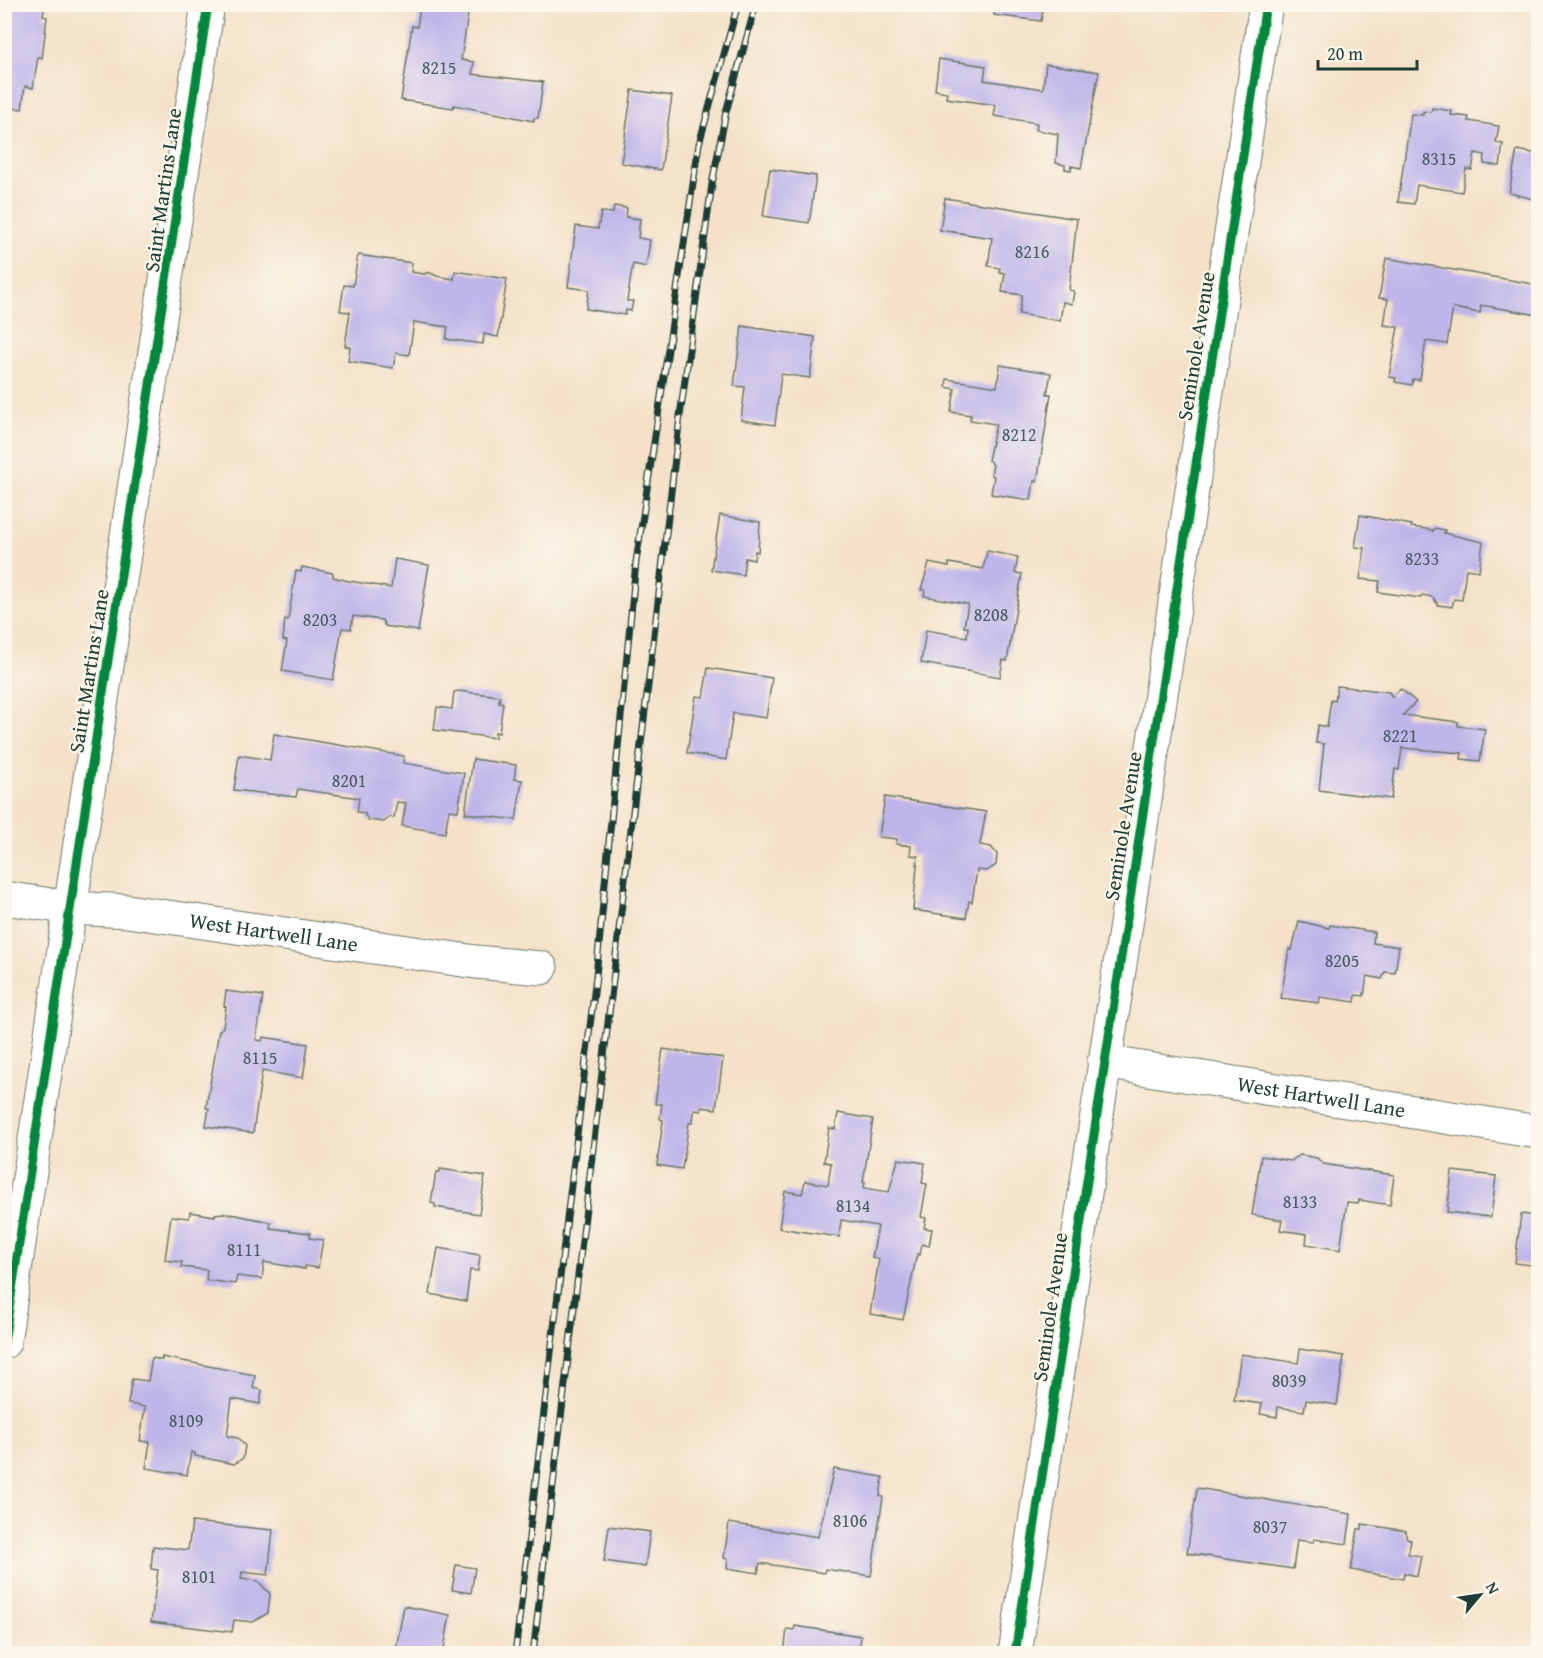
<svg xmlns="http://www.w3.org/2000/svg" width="1543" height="1658" font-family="'Gentium Book Plus',serif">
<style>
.building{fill:#bfb5e9}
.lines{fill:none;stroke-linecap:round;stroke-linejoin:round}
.minor-casing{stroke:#6a7667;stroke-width:35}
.minor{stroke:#fff;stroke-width:33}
.rail-casing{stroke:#1f3d34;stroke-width:7}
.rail{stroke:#fbf7ec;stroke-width:4.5;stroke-dasharray:14;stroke-linecap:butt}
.cycleway-casing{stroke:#fbf7ec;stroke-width:13}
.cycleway{stroke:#00873e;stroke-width:9}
.labels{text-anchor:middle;stroke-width:4.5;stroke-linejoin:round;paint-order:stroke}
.number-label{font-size:18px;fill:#475b61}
.street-label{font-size:21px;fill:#1f3d34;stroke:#fbf7ec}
</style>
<rect width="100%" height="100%" fill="#fbf7ec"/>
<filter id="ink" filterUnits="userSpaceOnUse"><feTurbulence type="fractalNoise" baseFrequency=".0167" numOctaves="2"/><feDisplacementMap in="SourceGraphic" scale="12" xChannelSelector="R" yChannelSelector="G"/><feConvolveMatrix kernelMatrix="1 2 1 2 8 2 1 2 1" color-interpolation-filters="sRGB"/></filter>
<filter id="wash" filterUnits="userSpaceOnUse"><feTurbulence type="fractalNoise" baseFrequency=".008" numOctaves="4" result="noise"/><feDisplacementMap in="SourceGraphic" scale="24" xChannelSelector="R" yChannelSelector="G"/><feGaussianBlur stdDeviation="1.35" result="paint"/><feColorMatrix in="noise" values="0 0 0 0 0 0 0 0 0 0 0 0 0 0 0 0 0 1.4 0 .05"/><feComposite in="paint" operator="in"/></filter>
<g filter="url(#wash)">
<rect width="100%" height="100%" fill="#f4e1c7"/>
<g id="blocks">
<g class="building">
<path d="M 4,4 L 45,4 L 43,16 L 47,17 L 42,58 L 38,57 L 33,88 L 25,86 L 22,109 L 4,107 Z"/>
<path d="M 995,4 L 1044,4 L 1041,21 L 994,15 Z"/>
<path d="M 420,7 L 468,14 L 461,60 L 474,62 L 472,74 L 543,82 L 538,118 L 534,118 L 534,121 L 454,105 L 453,108 L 401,100 L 412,26 L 417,27 Z"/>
<path d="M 939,59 L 986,66 L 984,80 L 1043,89 L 1046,64 L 1099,72 L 1081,168 L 1071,166 L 1071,170 L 1065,169 L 1065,165 L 1056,163 L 1058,134 L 1036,130 L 1037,123 L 994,116 L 996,105 L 946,98 L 947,92 L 935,90 Z"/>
<path d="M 632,90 L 672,96 L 661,170 L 621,163 Z"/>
<path d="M 1432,108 L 1452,111 L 1451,115 L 1469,117 L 1468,121 L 1499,126 L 1496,143 L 1503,144 L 1500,166 L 1484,164 L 1485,155 L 1475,153 L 1472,170 L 1466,169 L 1462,192 L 1417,185 L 1414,204 L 1398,202 L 1411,114 L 1423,115 L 1423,111 L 1431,112 Z"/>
<path d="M 1517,150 L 1538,154 L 1538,200 L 1509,193 Z"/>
<path d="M 770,169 L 816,176 L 809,223 L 763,216 Z"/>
<path d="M 945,198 L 1077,219 L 1069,290 L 1074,291 L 1072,304 L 1063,302 L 1060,321 L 1019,314 L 1022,295 L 1002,292 L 1005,273 L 999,272 L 1000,268 L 988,266 L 992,238 L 940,230 Z"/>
<path d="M 614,206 L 627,208 L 626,217 L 640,219 L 638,238 L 650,240 L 646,267 L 633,264 L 627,301 L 633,301 L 631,311 L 626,310 L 625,315 L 586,309 L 589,290 L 568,287 L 576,226 L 598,229 L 601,212 L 613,213 Z"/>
<path d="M 358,255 L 412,263 L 411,272 L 424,274 L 428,272 L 437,276 L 454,279 L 455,271 L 507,279 L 498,337 L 484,334 L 483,344 L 446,339 L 448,327 L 414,322 L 409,355 L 396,353 L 393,368 L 348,361 L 350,347 L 345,346 L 350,312 L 340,311 L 344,285 L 353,286 Z"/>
<path d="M 1386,258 L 1538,285 L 1538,315 L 1481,305 L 1480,313 L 1453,308 L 1447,344 L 1426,341 L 1420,380 L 1413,379 L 1412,385 L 1395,382 L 1396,378 L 1389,377 L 1398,327 L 1384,325 L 1388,299 L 1379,298 Z"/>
<path d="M 742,326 L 815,337 L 810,378 L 781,374 L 775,425 L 741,420 L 745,387 L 734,386 Z"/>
<path d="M 1000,365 L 1051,373 L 1047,394 L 1051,394 L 1037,482 L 1034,481 L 1031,500 L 991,494 L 994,476 L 991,475 L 993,465 L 988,460 L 996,424 L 970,420 L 971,415 L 951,412 L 955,389 L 946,387 L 947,379 L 997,387 Z"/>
<path d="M 720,515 L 760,522 L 758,552 L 755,551 L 754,560 L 745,558 L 743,575 L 711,570 Z"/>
<path d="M 1360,515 L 1412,525 L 1411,527 L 1433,530 L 1432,532 L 1435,528 L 1445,530 L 1444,533 L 1483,542 L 1479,571 L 1466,569 L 1462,600 L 1454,599 L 1452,607 L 1438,605 L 1433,597 L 1422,595 L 1421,598 L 1378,592 L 1380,581 L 1360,579 L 1365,548 L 1355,547 Z"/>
<path d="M 987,551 L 1018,557 L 1015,573 L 1022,574 L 1007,661 L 1003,660 L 1000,677 L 921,663 L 926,630 L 967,637 L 968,627 L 964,627 L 968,604 L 924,596 L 925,590 L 921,590 L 929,563 L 949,567 L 949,563 L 983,569 Z"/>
<path d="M 395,559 L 429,565 L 418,631 L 385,626 L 382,620 L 353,616 L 351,629 L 342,628 L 333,680 L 282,671 L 287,641 L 283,640 L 285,619 L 288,620 L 296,571 L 301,572 L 302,567 L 333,573 L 333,577 L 349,581 L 391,588 Z"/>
<path d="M 708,668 L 772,678 L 766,718 L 733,713 L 726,760 L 687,753 L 696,696 L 703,697 Z"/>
<path d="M 1337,686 L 1389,692 L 1392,697 L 1401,689 L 1416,702 L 1403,715 L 1458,722 L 1458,726 L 1485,729 L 1480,761 L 1461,759 L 1462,753 L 1402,748 L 1399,770 L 1395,769 L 1391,799 L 1319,790 L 1324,744 L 1316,743 L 1318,725 L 1327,727 L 1331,700 L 1335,701 Z"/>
<path d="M 458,691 L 500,696 L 499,702 L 503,703 L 499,733 L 495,732 L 495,738 L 434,730 L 437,707 L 452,709 L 454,692 Z"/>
<path d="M 274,734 L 404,756 L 403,763 L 464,773 L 458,811 L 449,810 L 445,833 L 402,826 L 406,803 L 397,802 L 394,818 L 390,817 L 384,822 L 368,820 L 364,813 L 357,812 L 359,798 L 298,789 L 296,797 L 234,790 L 239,755 L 270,760 Z"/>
<path d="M 473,759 L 516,765 L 514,779 L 522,780 L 516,820 L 465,813 Z"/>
<path d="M 885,797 L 986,812 L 980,845 L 991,847 L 997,854 L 996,865 L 987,871 L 977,870 L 972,902 L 969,901 L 966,918 L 913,910 L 918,856 L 910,855 L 911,846 L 896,844 L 897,839 L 879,837 Z"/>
<path d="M 1299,921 L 1329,928 L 1330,925 L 1374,932 L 1373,943 L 1399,947 L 1395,973 L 1385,972 L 1382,979 L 1367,976 L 1364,996 L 1356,995 L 1355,1002 L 1320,997 L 1319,1003 L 1281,998 L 1289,949 L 1292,950 Z"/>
<path d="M 226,991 L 263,996 L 256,1040 L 262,1041 L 263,1037 L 308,1044 L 303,1078 L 262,1071 L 253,1133 L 206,1126 L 209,1108 L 206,1108 L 219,1031 L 223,1027 L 226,1007 L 224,1006 Z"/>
<path d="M 663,1049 L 723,1058 L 716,1109 L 701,1107 L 701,1111 L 694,1110 L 693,1123 L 689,1123 L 682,1169 L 657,1165 L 663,1120 L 660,1119 L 662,1104 L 655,1104 Z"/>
<path d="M 838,1113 L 873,1119 L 863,1182 L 865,1182 L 864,1188 L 889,1192 L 898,1159 L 925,1163 L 922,1183 L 927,1184 L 921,1217 L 926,1218 L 924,1228 L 932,1229 L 929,1246 L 922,1244 L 920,1255 L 917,1254 L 903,1320 L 870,1314 L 879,1259 L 872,1258 L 878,1226 L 841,1220 L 839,1237 L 779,1228 L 785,1191 L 802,1194 L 805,1181 L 828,1185 L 831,1163 L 824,1162 L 829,1128 L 835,1129 Z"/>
<path d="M 1300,1155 L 1317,1158 L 1323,1164 L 1394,1175 L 1390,1205 L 1359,1200 L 1358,1203 L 1347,1202 L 1340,1250 L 1306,1244 L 1307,1234 L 1280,1230 L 1282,1220 L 1252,1215 L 1261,1156 L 1291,1161 Z"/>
<path d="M 440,1169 L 485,1176 L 479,1214 L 435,1207 L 435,1204 L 431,1203 L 436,1172 L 440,1172 Z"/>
<path d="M 1452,1171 L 1496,1176 L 1491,1217 L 1447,1212 Z"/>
<path d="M 190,1212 L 215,1216 L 215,1214 L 224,1213 L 236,1215 L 271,1222 L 270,1228 L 310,1233 L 310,1238 L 323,1240 L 318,1268 L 305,1266 L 305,1269 L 264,1262 L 262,1279 L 237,1276 L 235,1284 L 206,1280 L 207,1270 L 181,1267 L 182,1262 L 165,1260 L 171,1216 L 189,1218 Z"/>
<path d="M 1521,1214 L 1538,1216 L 1538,1266 L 1515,1263 Z"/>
<path d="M 438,1248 L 480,1255 L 478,1271 L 470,1270 L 466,1301 L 430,1294 Z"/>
<path d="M 1300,1349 L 1344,1356 L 1337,1405 L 1306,1400 L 1304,1411 L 1278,1407 L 1277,1417 L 1260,1414 L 1262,1404 L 1234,1400 L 1241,1354 L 1298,1363 Z"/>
<path d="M 162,1357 L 255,1375 L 253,1388 L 262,1390 L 260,1404 L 232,1399 L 227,1436 L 238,1438 L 245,1446 L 243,1458 L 234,1464 L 195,1456 L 195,1453 L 191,1452 L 187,1475 L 146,1468 L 150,1442 L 140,1441 L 145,1407 L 128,1404 L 132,1379 L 148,1381 L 152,1358 L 162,1360 Z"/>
<path d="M 834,1469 L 883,1477 L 880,1496 L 883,1497 L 871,1576 L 825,1569 L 824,1573 L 760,1563 L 758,1573 L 727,1568 L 728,1559 L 724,1558 L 729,1523 L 818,1537 Z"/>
<path d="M 1197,1488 L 1351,1514 L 1347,1544 L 1314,1539 L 1314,1542 L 1297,1540 L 1293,1569 L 1187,1553 Z"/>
<path d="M 192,1522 L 273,1530 L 268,1575 L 242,1572 L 241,1579 L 258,1581 L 270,1594 L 268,1613 L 253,1622 L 234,1620 L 232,1632 L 151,1622 L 158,1570 L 151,1569 L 153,1546 L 188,1550 Z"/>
<path d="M 1362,1524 L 1406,1531 L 1406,1537 L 1411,1540 L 1408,1554 L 1421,1556 L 1417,1576 L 1404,1573 L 1403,1579 L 1351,1570 L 1358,1529 L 1362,1529 Z"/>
<path d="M 609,1526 L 650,1532 L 645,1567 L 604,1561 Z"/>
<path d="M 456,1565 L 475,1568 L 471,1593 L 452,1590 Z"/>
<path d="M 404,1606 L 450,1615 L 443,1654 L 395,1654 Z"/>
<path d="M 795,1626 L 861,1636 L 859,1654 L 784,1654 L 787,1629 L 794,1630 Z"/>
</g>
</g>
</g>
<g filter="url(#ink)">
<use href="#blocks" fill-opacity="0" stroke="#6a7667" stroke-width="1.5"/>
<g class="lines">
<g class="minor-casing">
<g id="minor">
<path id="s1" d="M 4,898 L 72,908 L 127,911 L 476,962 L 541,968"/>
<path id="s2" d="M 1104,1062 L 1538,1132"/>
<path d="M 4,1342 L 208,4"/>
<path d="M 1015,1654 L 1266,4"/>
</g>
</g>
<use href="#minor" class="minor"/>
<g class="rail-casing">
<g id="rail">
<path d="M 515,1654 L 596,976 L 636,562 L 699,144 L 738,4"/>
<path d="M 533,1654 L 680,416 L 712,184 L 726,112 L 756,4"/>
</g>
</g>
<use href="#rail" class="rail"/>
<g class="cycleway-casing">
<g id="cycleway">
<path d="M 4,1342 L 208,4"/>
<path d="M 1015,1654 L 1266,4"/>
</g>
</g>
<use href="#cycleway" class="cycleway"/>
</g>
</g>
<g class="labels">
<g class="number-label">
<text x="439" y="74">8215</text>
<text x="1439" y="165">8315</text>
<text x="1032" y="258">8216</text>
<text x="1019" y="441">8212</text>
<text x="1422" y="565">8233</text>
<text x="991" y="621">8208</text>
<text x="320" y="626">8203</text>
<text x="1400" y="742">8221</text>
<text x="349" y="787">8201</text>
<text x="1342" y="967">8205</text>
<text x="260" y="1064">8115</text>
<text x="1300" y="1208">8133</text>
<text x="853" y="1212">8134</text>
<text x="244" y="1256">8111</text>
<text x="1289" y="1387">8039</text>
<text x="186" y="1427">8109</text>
<text x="850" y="1527">8106</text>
<text x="1270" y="1533">8037</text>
<text x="199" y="1583">8101</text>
</g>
<g class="street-label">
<text transform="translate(163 190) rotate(-82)" y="7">Saint Martins Lane</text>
<text transform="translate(1196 346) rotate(-81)" y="7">Seminole Avenue</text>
<text transform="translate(89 671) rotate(-81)" y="7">Saint Martins Lane</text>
<text transform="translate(1123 826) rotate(-81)" y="7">Seminole Avenue</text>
<text dy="7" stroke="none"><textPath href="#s1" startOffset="272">West Hartwell Lane</textPath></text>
<text dy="7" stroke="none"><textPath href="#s2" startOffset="220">West Hartwell Lane</textPath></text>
<text transform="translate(1050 1307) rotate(-82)" y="7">Seminole Avenue</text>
</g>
</g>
<rect width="1543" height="1658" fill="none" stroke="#fbf7ec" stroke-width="24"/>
<g transform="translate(1480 1595) rotate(61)" stroke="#fbf7ec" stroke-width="4.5" paint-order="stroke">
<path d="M0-4.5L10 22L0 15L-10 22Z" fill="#1f3d34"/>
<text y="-9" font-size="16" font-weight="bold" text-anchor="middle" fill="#1f3d34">N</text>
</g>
<path d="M1318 60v9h99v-9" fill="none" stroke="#1f3d34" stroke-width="3"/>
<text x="1327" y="60" font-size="18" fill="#1f3d34" stroke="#fbf7ec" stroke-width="4.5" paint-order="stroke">20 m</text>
</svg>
